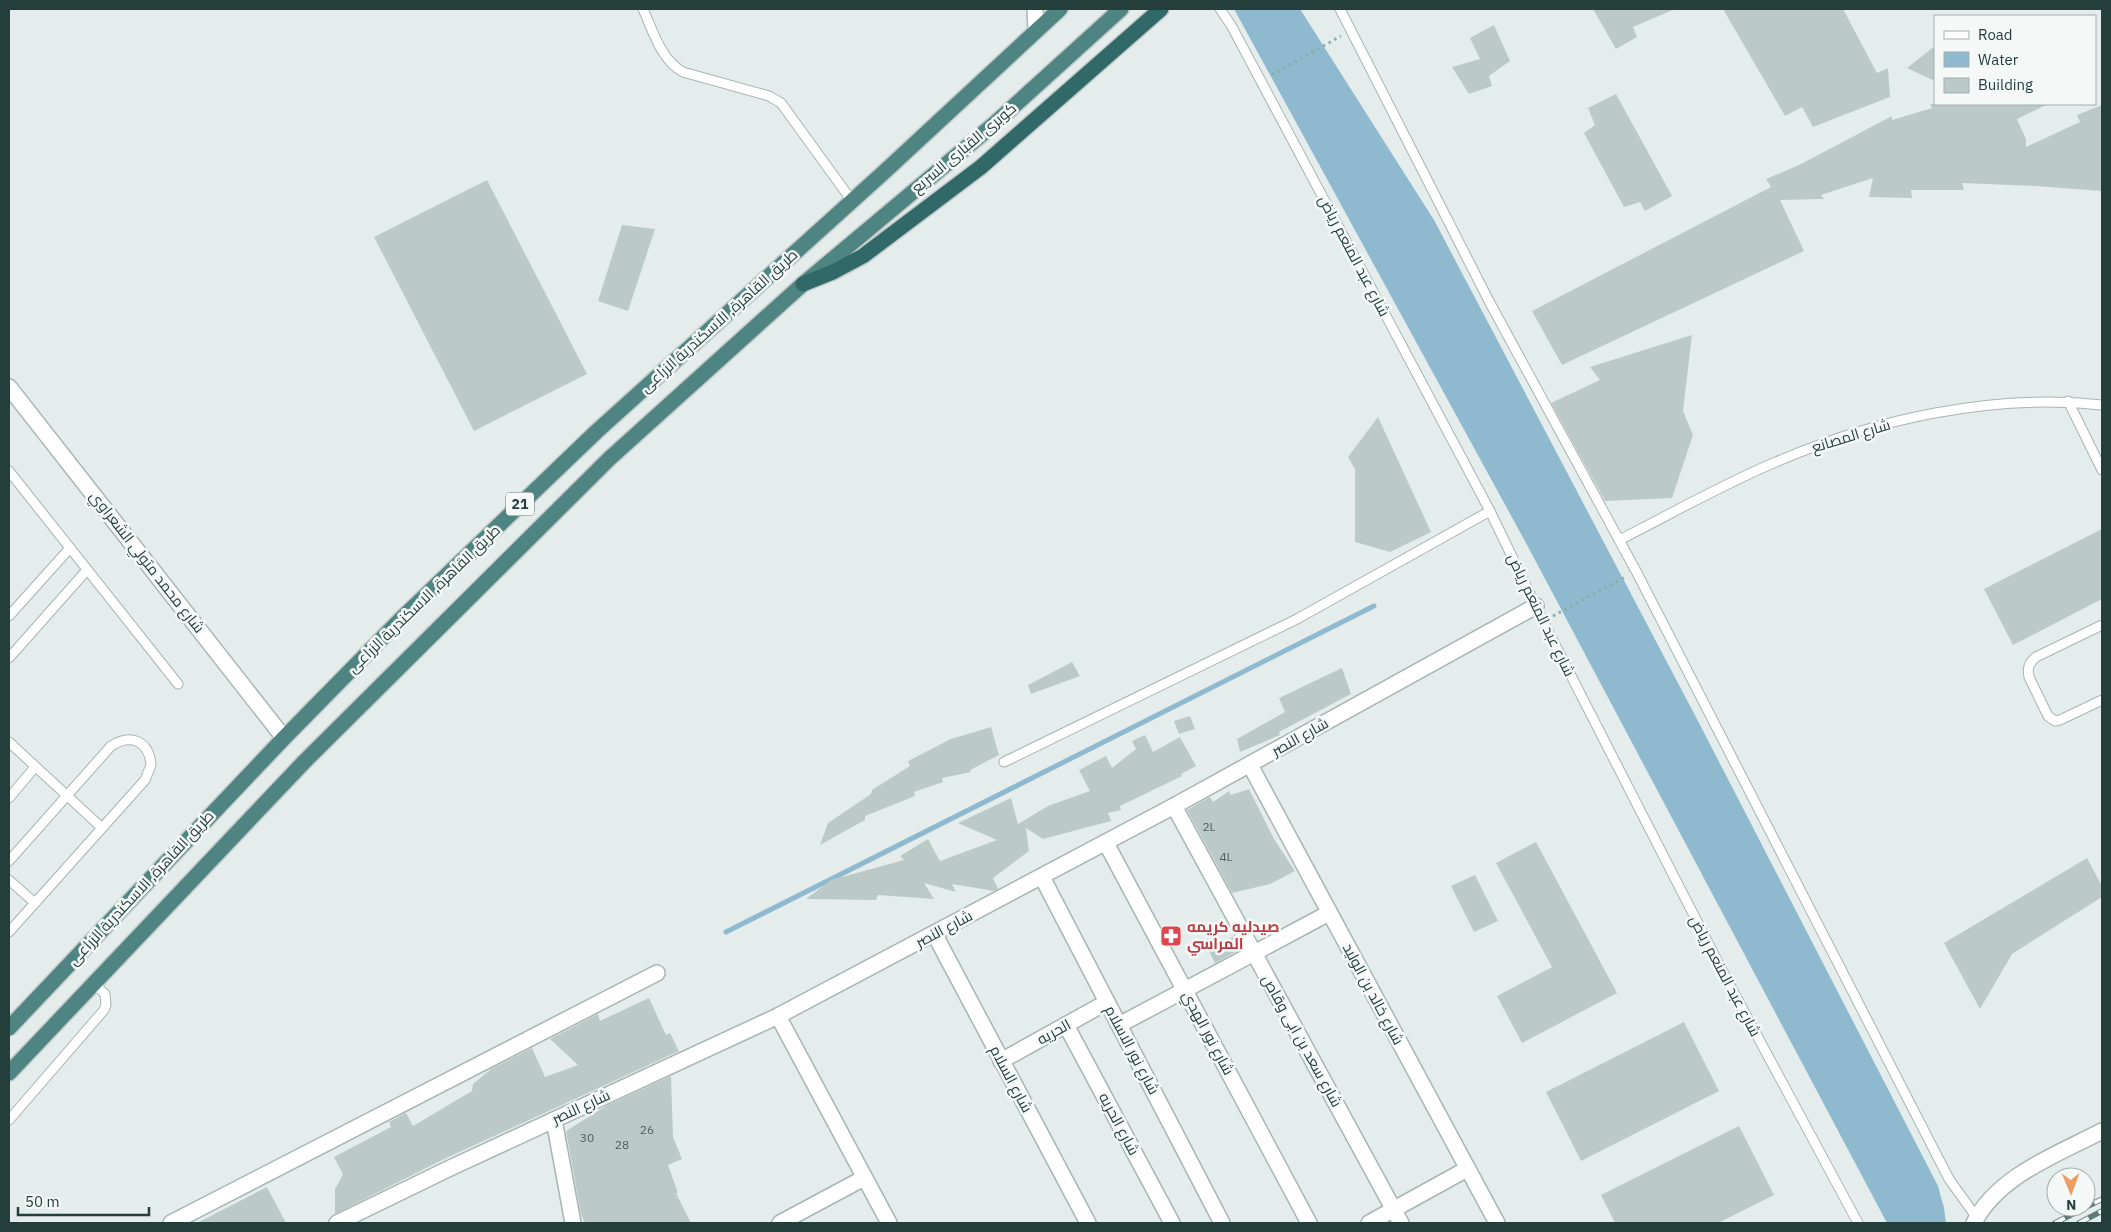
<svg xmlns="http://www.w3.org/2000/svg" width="2111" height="1232" font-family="'IBM Plex Sans',Cairo,sans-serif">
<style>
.water{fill:#8fb9cf}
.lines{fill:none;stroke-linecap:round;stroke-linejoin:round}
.stream{stroke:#8fb9cf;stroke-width:5}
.building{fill:#bccac7}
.service-casing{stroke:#a7b5b3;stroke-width:11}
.minor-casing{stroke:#a7b5b3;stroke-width:18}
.trunk-casing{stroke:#c2c9c8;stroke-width:18}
.motorway-casing{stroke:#c2c9c8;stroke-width:18}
.path{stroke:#86afaa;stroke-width:3;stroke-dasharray:2.5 4;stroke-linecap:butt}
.service{stroke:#fff;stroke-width:9}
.minor{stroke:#fff;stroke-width:15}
.trunk{stroke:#4e8482;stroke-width:15}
.motorway{stroke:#316968;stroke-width:15}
.rail-casing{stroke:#5f7977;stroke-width:5.5}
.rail{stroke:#f4f9f8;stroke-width:4;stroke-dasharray:11;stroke-linecap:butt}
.labels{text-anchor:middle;stroke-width:5;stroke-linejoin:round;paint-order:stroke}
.number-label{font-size:12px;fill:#4a615f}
.shield{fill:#f4f9f8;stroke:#627674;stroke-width:1}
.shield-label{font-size:14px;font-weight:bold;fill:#243e3c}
.street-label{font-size:15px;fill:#243e3c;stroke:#f4f9f8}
.health-label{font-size:15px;font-weight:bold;fill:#be3a42;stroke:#f4f9f8;text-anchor:start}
</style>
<rect width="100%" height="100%" fill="#e4edeb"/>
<path class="water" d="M 1234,9 L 1300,9 L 1434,220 L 1698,721 L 1938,1186 L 1944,1208 L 1946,1223 L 1887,1223 L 1526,543 Z"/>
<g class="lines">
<path class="stream" d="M 726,932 L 1374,606"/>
</g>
<g class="building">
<path d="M 1593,9 L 1675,9 L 1633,27 L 1637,37 L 1616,49 Z"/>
<path d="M 1723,9 L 1843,9 L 1877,73 L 1888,68 L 1890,97 L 1813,127 L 1802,107 L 1785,116 Z"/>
<path d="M 1494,25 L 1510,61 L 1489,76 L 1492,86 L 1469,94 L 1452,67 L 1480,59 L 1470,38 Z"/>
<path d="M 1935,46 L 1935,81 L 1907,68 Z"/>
<path d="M 1616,94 L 1672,196 L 1645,211 L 1640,202 L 1624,207 L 1584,133 L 1595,125 L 1588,108 Z"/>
<path d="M 1930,104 L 2048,104 L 2017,119 L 2026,139 L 2026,147 L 2080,122 L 2077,115 L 2102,105 L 2102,191 L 2035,186 L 1962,183 L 1964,190 L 1911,190 L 1912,198 L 1869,197 L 1873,178 L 1821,195 L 1824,199 L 1780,200 L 1804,251 L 1562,365 L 1532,311 L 1771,187 L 1766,179 L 1799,165 L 1892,116 L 1892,120 L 1932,108 Z"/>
<path d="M 487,180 L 587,374 L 474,431 L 374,237 Z"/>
<path d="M 622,225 L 655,229 L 628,311 L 598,301 Z"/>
<path d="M 1692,335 L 1683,411 L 1693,435 L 1672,498 L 1605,501 L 1551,403 L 1600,380 L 1590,367 Z"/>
<path d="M 1378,417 L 1431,532 L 1390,552 L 1355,542 L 1355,469 L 1348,457 Z"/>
<path d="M 2102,529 L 2102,599 L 2013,645 L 1984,589 Z"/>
<path d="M 1072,662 L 1080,676 L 1031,694 L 1028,685 Z"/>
<path d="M 1342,668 L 1351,694 L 1279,732 L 1280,735 L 1240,752 L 1237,739 L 1285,712 L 1279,698 Z"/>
<path d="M 1190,716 L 1195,729 L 1179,734 L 1174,721 Z"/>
<path d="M 991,727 L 999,755 L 970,770 L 971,772 L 942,778 L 943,782 L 914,792 L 915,796 L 865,816 L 865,820 L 820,845 L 828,823 L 871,794 L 872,790 L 910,766 L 908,761 L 951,739 Z"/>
<path d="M 1145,735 L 1153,752 L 1180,737 L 1196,766 L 1181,774 L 1182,776 L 1120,806 L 1121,810 L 1108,813 L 1111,821 L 1043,839 L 1026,828 L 1029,851 L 993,878 L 998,889 L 994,891 L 952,884 L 956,892 L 924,883 L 934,899 L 878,895 L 876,900 L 806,899 L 831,880 L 904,860 L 900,856 L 928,839 L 940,861 L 997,840 L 958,823 L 1011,798 L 1018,824 L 1048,806 L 1090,791 L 1079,770 L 1106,756 L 1112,768 L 1136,749 L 1132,741 Z"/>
<path d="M 1249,789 L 1274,839 L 1295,871 L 1270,884 L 1232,893 L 1187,810 L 1210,797 L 1213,802 L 1229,791 L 1231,795 Z"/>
<path d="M 1536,842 L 1617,993 L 1522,1043 L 1497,996 L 1552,967 L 1496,863 Z"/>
<path d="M 2087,858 L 2102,886 L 2102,897 L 2012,954 L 1980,1009 L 1944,943 Z"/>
<path d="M 1475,875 L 1498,921 L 1474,932 L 1451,886 Z"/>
<path d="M 1234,936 L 1241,949 L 1215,963 L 1209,951 Z"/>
<path d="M 649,998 L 666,1035 L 670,1033 L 679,1051 L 440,1161 L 335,1214 L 335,1189 L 343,1174 L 334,1157 L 391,1127 L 389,1122 L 406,1113 L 413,1126 L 472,1091 L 473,1084 L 491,1069 L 532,1048 L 545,1077 L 578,1065 L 550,1039 L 598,1014 L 600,1021 Z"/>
<path d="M 1684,1022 L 1719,1091 L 1581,1161 L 1546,1092 Z"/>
<path d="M 671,1076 L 673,1137 L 682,1159 L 668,1165 L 678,1193 L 676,1193 L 691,1223 L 585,1223 L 581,1214 L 566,1131 L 606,1106 Z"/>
<path d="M 1739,1126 L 1774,1195 L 1718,1223 L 1615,1223 L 1601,1195 Z"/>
<path d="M 267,1187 L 286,1223 L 197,1223 Z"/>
</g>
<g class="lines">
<g class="service-casing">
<g id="service">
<path d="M 643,9 C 653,31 661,60 683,72 L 769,96 L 781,103 L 852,201"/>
<path d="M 1220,9 L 1231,25 L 1490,511 L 1543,621 L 1726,978 L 1858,1223"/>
<path d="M 1340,9 L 1490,303 L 1636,571 L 1949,1179 L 1977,1218"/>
<path d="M 2068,401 L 2102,470"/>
<path d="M 9,471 L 178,684"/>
<path d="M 1619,540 C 1671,514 1723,484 1776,462 C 1875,419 1994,393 2102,405"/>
<path d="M 9,616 L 70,548"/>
<path d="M 2102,625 L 2036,657 C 2029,663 2027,668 2029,677 L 2048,716 L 2055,721 L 2060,720 L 2102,700"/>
<path d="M 9,658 L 87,570"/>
<path d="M 9,742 L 102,828"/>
<path d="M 1004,762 L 1297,619 L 1490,511"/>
<path d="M 9,798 L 35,767"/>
<path d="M 9,861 L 111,746 C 131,733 149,741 151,765 L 145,780 L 9,932"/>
<path d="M 9,880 L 35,903"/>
<path d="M 9,1120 L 104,1010 L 106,1005 L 105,994 L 93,983"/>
</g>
</g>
<g class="minor-casing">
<g id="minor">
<path d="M 1035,9 L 1036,30"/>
<path d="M 9,387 L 284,738"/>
<path d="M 1250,765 L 1497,1223"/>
<path d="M 1174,806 L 1401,1223"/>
<path d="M 1106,843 L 1309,1223"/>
<path d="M 1042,877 L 1222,1223"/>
<path d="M 935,935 L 1088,1223"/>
<path d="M 778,1016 L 889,1223"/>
<path d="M 1066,1025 L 1172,1223"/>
<path d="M 1119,1025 L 1329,913"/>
<path d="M 1001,1061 L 1107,1002"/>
<path d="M 554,1120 L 573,1223"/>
<path d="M 171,1223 L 657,973"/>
<path d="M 337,1223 L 448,1169 L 778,1016 L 1174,806 L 1536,606"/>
<path d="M 780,1223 L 864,1178"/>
<path d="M 1369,1223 L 1467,1169"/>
<path d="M 1974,1223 C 1997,1176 2058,1154 2102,1131"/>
</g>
</g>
<g class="trunk-casing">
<g id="trunk">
<path d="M 9,1028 L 284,738 L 400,620 L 596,432 L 882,174 L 1060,9"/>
<path d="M 9,1073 L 304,762 L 609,459 L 803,284 L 993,125 L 1121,9"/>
</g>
</g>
<g class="motorway-casing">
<path id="motorway" d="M 803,284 L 833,272 L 863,256 L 981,167 L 1161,9"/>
</g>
<g class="path">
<path d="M 1272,75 L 1341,36"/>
<path d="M 1553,616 L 1627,576"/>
</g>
<use href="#service" class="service"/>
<use href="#minor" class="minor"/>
<use href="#trunk" class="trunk"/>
<use href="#motorway" class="motorway"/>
<g class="rail-casing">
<g id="rail">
<path d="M 2055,1223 L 2102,1199"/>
<path d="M 2079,1223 L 2102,1211"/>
</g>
</g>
<use href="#rail" class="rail"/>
</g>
<defs>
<g id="pharmacy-square" transform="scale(1.125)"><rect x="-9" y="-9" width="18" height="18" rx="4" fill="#e0444e" stroke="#f4f9f8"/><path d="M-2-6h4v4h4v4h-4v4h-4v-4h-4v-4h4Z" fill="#fff"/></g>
</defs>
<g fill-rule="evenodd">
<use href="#pharmacy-square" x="1171" y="936"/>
</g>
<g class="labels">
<g class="number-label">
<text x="1209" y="831">2L</text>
<text x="1226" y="861">4L</text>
<text x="647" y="1134">26</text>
<text x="587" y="1142">30</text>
<text x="622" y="1149">28</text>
</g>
<rect class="shield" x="506" y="492.5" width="28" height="23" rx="4"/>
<g class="shield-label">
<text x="520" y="509">21</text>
</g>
<g class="street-label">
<text transform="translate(964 148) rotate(-40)" y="5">كوبرى القبارى السريع</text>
<text transform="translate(1354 256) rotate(62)" y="5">شارع عبد المنعم رياض</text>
<text transform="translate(719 321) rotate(-42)" y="5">طريق القاهرة, الاسكندرية الزراعى</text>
<text transform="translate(1851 436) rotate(-17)" y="5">شارع المصانع</text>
<text transform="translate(147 562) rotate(52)" y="5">شارع محمد متولي الشعراوي</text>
<text transform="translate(424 599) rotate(-44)" y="5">طريق القاهرة, الاسكندرية الزراعى</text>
<text transform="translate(1541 615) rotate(64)" y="5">شارع عبد المنعم رياض</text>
<text transform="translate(1300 737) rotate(-29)" y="5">شارع النصر</text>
<text transform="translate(141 888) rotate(-47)" y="5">طريق القاهرة, الاسكندرية الزراعى</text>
<text transform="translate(944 929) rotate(-28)" y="5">شارع النصر</text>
<text transform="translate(1725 976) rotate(62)" y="5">شارع عبد المنعم رياض</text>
<text transform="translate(1373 994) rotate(62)" y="5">شارع خالد بن الوليد</text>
<text transform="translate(1054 1032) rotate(-29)" y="5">الحريه</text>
<text transform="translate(1208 1033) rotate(62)" y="5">شارع نور الهدي</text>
<text transform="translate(1302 1041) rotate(61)" y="5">شارع سعد بن ابى وقاص</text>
<text transform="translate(1132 1050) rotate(62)" y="5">شارع نور الاسلام</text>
<text transform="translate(1011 1079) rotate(62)" y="5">شارع السلام</text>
<text transform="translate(581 1107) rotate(-25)" y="5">شارع النصر</text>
<text transform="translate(1119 1124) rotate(62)" y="5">شارع الحريه</text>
</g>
<g class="health-label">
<text x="1187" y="932">صيدليه كريمه<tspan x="1187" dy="17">المراسي</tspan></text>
</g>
</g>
<rect width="2111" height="1232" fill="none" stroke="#243e3c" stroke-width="20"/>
<rect x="1934" y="15" width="162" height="90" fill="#f4f9f8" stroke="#a1aead"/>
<rect x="1944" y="31" width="25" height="8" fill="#ffffff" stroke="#a1aead"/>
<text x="1978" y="40" font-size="15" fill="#243e3c">Road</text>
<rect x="1944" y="52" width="25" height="15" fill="#8fb9cf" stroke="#a1aead"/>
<text x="1978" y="65" font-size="15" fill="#243e3c">Water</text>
<rect x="1944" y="78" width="25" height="15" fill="#bccac7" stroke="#a1aead"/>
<text x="1978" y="90" font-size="15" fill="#243e3c">Building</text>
<g transform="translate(2071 1192) rotate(179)"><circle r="24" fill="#f4f9f8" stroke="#a1aead"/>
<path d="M0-4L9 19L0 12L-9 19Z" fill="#ec9e63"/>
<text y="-8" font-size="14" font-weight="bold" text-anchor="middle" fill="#243e3c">N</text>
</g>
<path d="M18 1207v8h131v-8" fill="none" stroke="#243e3c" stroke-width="2.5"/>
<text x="25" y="1207" font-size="15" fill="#243e3c" stroke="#f4f9f8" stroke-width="4" paint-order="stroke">50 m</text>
</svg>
